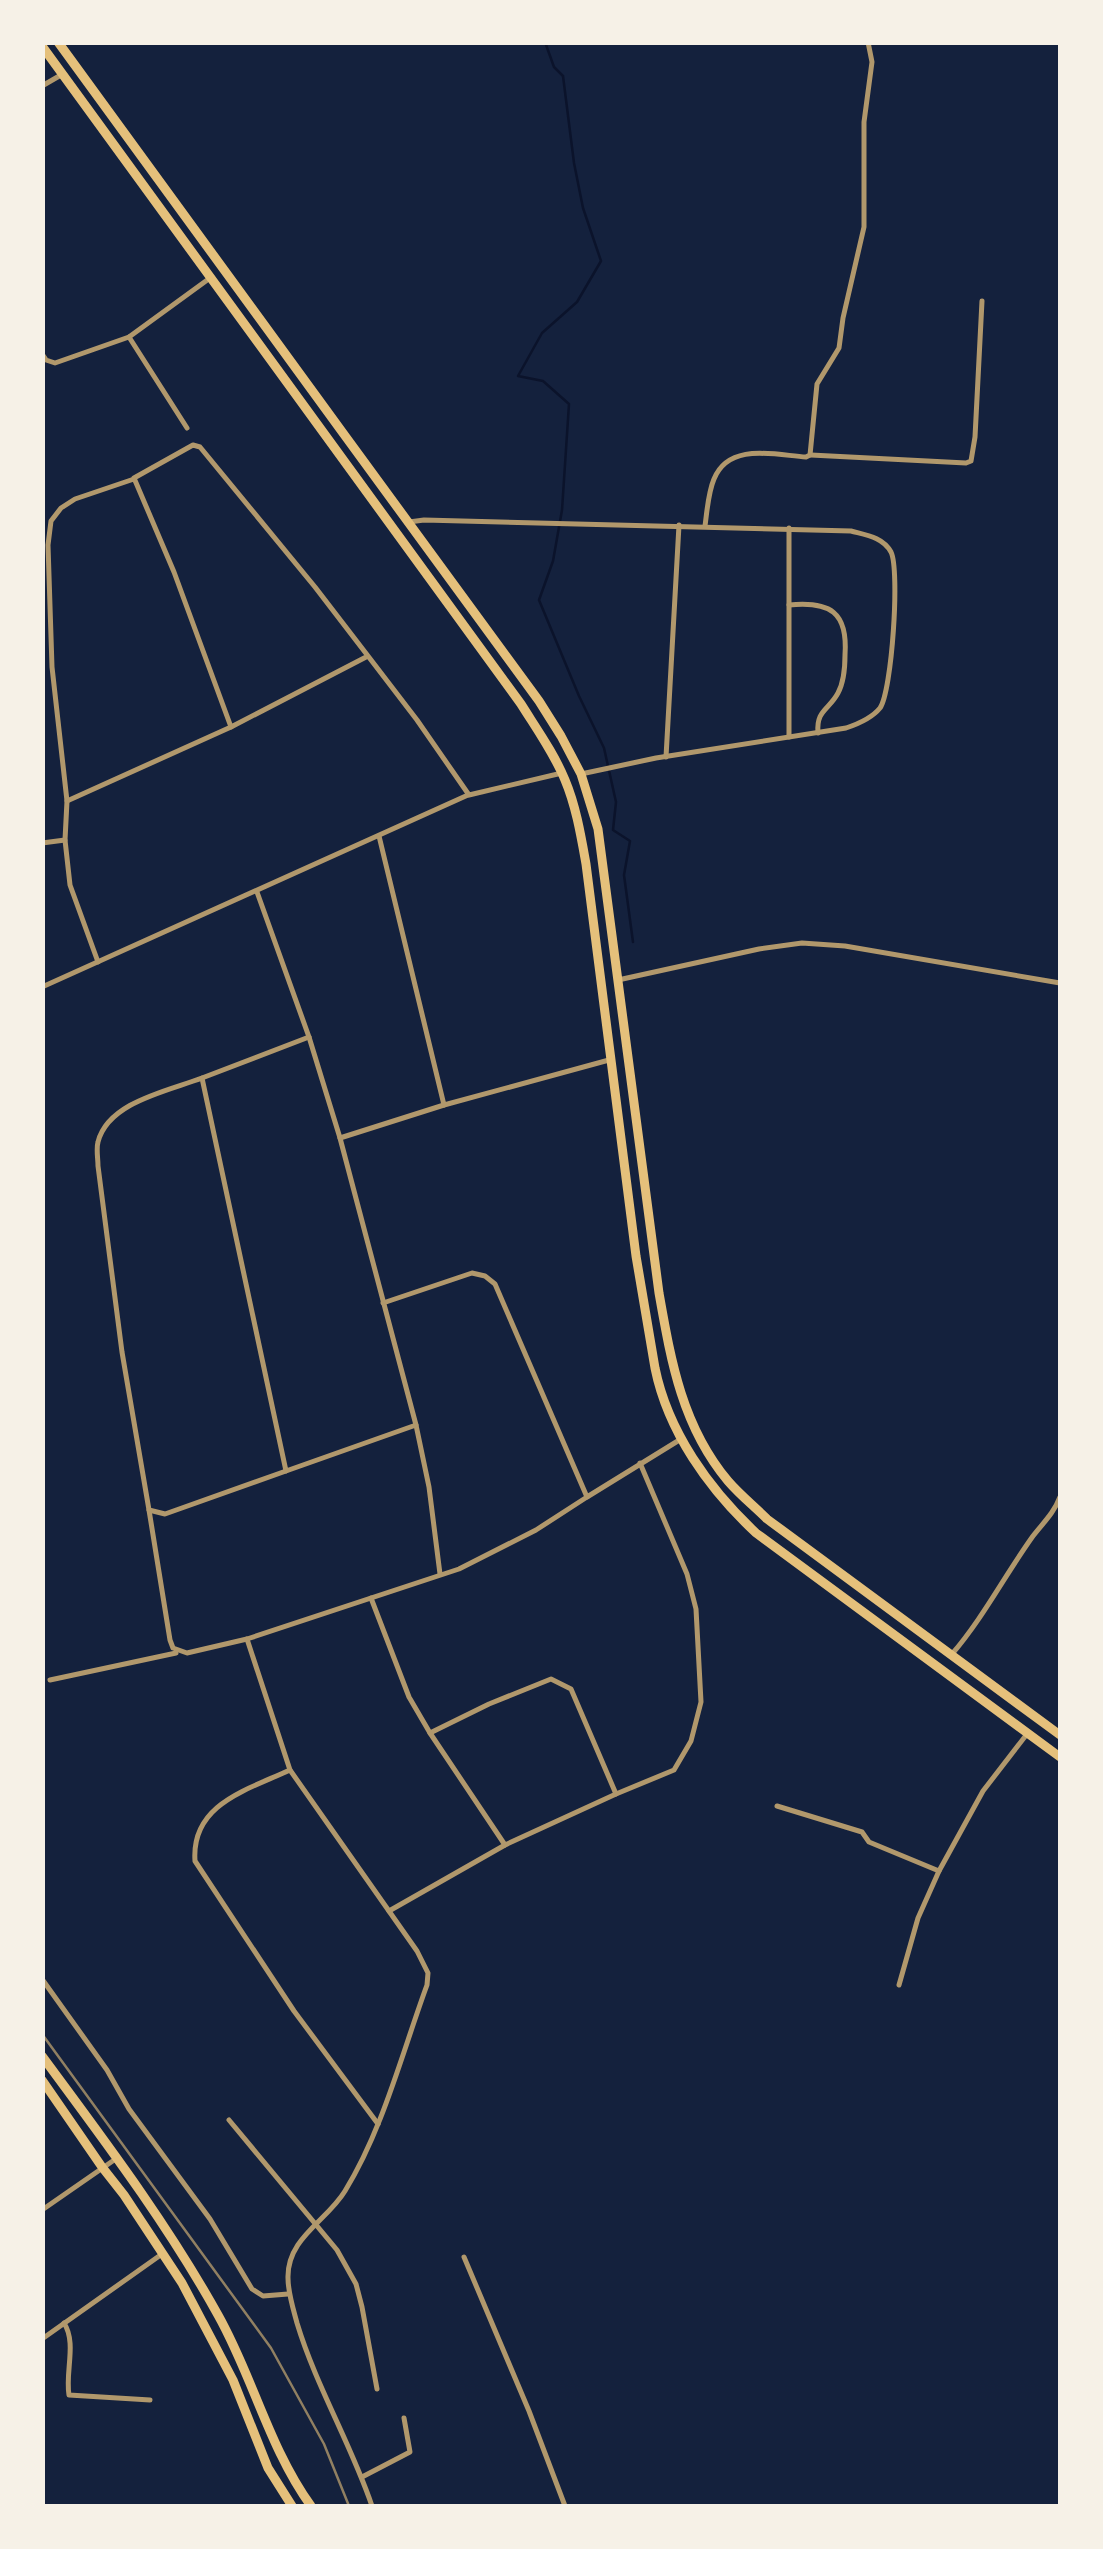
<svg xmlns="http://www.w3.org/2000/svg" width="1103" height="2549" font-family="'PT Sans',sans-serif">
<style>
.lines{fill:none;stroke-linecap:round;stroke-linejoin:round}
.stream{stroke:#0b132b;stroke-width:2.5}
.minor{stroke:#b1986c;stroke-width:5}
.primary{stroke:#e5c07b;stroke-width:9}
.trunk{stroke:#e5c07b;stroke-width:9}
.rail{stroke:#918062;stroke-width:2.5}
</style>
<rect width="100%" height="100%" fill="#14213d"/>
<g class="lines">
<path class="stream" d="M 545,42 L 554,67 L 563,76 L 574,163 L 583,208 L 601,261 L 577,302 L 542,333 L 518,376 L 543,381 L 569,404 L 562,510 L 553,561 L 539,600 L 579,696 L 604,748 L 616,802 L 613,830 L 630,841 L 624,875 L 633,942"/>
<g class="minor">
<path d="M 42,86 L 61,75"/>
<path d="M 129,337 L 187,428"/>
<path d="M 42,354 L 46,360 L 55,363 L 129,337 L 210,278"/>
<path d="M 811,455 L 966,463 L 971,461 L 975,437 L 982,301"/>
<path d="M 409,522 L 424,520 L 851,531 C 866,535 883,537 891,552 C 900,570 892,691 880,708 C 872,718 858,724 846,728 L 656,758 L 581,774"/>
<path d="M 705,526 C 707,512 708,493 714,479 C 729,442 775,455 806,457 L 810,455 L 817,384 L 839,348 L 843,318 L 864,227 L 864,122 L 872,62 L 868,42"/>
<path d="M 789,528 L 789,737"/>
<path d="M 789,605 C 830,601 848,612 845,655 C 845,668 844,682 838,693 C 829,710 816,710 818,733"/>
<path d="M 368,656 L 315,587 L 200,447 L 193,445 L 134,478 L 174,572 L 231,727 L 368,656 L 417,720 L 469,795 L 562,773"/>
<path d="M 666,757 L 679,525"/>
<path d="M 67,801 L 231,727"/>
<path d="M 379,836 L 444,1105 L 609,1060"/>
<path d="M 42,843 L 65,840"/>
<path d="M 257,892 L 309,1037 L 340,1138 L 444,1105"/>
<path d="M 98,962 L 70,885 L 65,840 L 67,801 L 52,667 L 48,545 L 51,521 L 61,508 L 75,499 L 134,479"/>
<path d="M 618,980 L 759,949 L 802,943 L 845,946 L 1060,983"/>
<path d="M 42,987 L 468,795"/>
<path d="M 309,1037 L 202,1078 L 286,1471 L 416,1425 L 340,1138"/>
<path d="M 202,1078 C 168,1091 108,1102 98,1142 C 96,1149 98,1158 98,1166 L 122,1352 L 149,1510 L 165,1514 L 286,1471"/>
<path d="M 383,1303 L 472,1273 L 485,1276 L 495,1284 L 587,1497 L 681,1439"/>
<path d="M 416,1425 L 429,1487 L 440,1574"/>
<path d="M 149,1510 L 170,1640 L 173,1648 L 187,1653 L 247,1639 L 459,1569 L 536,1530 L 587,1497"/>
<path d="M 371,1598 L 409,1697 L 430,1733"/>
<path d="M 247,1639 L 290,1770 L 417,1951 L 428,1973 L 427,1985 C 402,2053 383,2129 345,2191 C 327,2221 287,2238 288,2278 C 288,2293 293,2308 297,2323 C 316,2386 351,2444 372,2506"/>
<path d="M 952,1654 C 983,1618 1005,1575 1033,1536 C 1043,1523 1054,1513 1060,1497"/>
<path d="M 50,1680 L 176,1653"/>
<path d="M 290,1770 C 247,1790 191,1804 195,1861 L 294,2011 L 378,2124"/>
<path d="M 777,1806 L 862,1832 L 869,1842 L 939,1871"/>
<path d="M 505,1845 L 430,1733 L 489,1704 L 551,1679 L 571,1689 L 616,1794"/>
<path d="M 389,1911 L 505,1845 L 616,1794 L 674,1770 L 691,1741 L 701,1702 L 696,1609 L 687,1574 L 640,1463"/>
<path d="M 42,1979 L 107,2070 L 129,2109 L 210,2219 L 252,2289 L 263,2296 L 288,2294"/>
<path d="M 899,1985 L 918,1918 L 939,1871 L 983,1791 L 1027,1734"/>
<path d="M 229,2120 L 337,2250 L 356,2284 L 362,2307 L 377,2389"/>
<path d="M 42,2210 L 117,2158"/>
<path d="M 464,2257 L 529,2411 L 565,2506"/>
<path d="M 64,2323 C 77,2343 65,2372 69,2395 L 150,2400"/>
<path d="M 42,2339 L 162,2254"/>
<path d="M 362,2477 L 410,2452 L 404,2418"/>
</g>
<g class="primary">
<path d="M 58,42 C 217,263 379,481 539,701 L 561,736 L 581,774 L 598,829 L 659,1293 C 671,1361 682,1426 728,1481 C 740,1495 754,1506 767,1519 L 1060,1735"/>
<path d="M 42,46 L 521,704 C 536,728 554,753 565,780 C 576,806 581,836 586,864 L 636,1256 L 655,1368 C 668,1432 709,1489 756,1533 L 1060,1757"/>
</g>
<g class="trunk">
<path d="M 42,2056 C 104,2140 167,2223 218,2315 C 253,2377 269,2448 311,2506"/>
<path d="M 42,2080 L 102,2167 L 124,2195 L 182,2283 L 233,2380 L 268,2468 L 292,2506"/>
</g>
<path class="rail" d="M 42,2034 L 271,2348 L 324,2444 L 349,2506"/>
</g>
<rect width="1103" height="2549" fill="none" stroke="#f6f1e7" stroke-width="90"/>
</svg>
